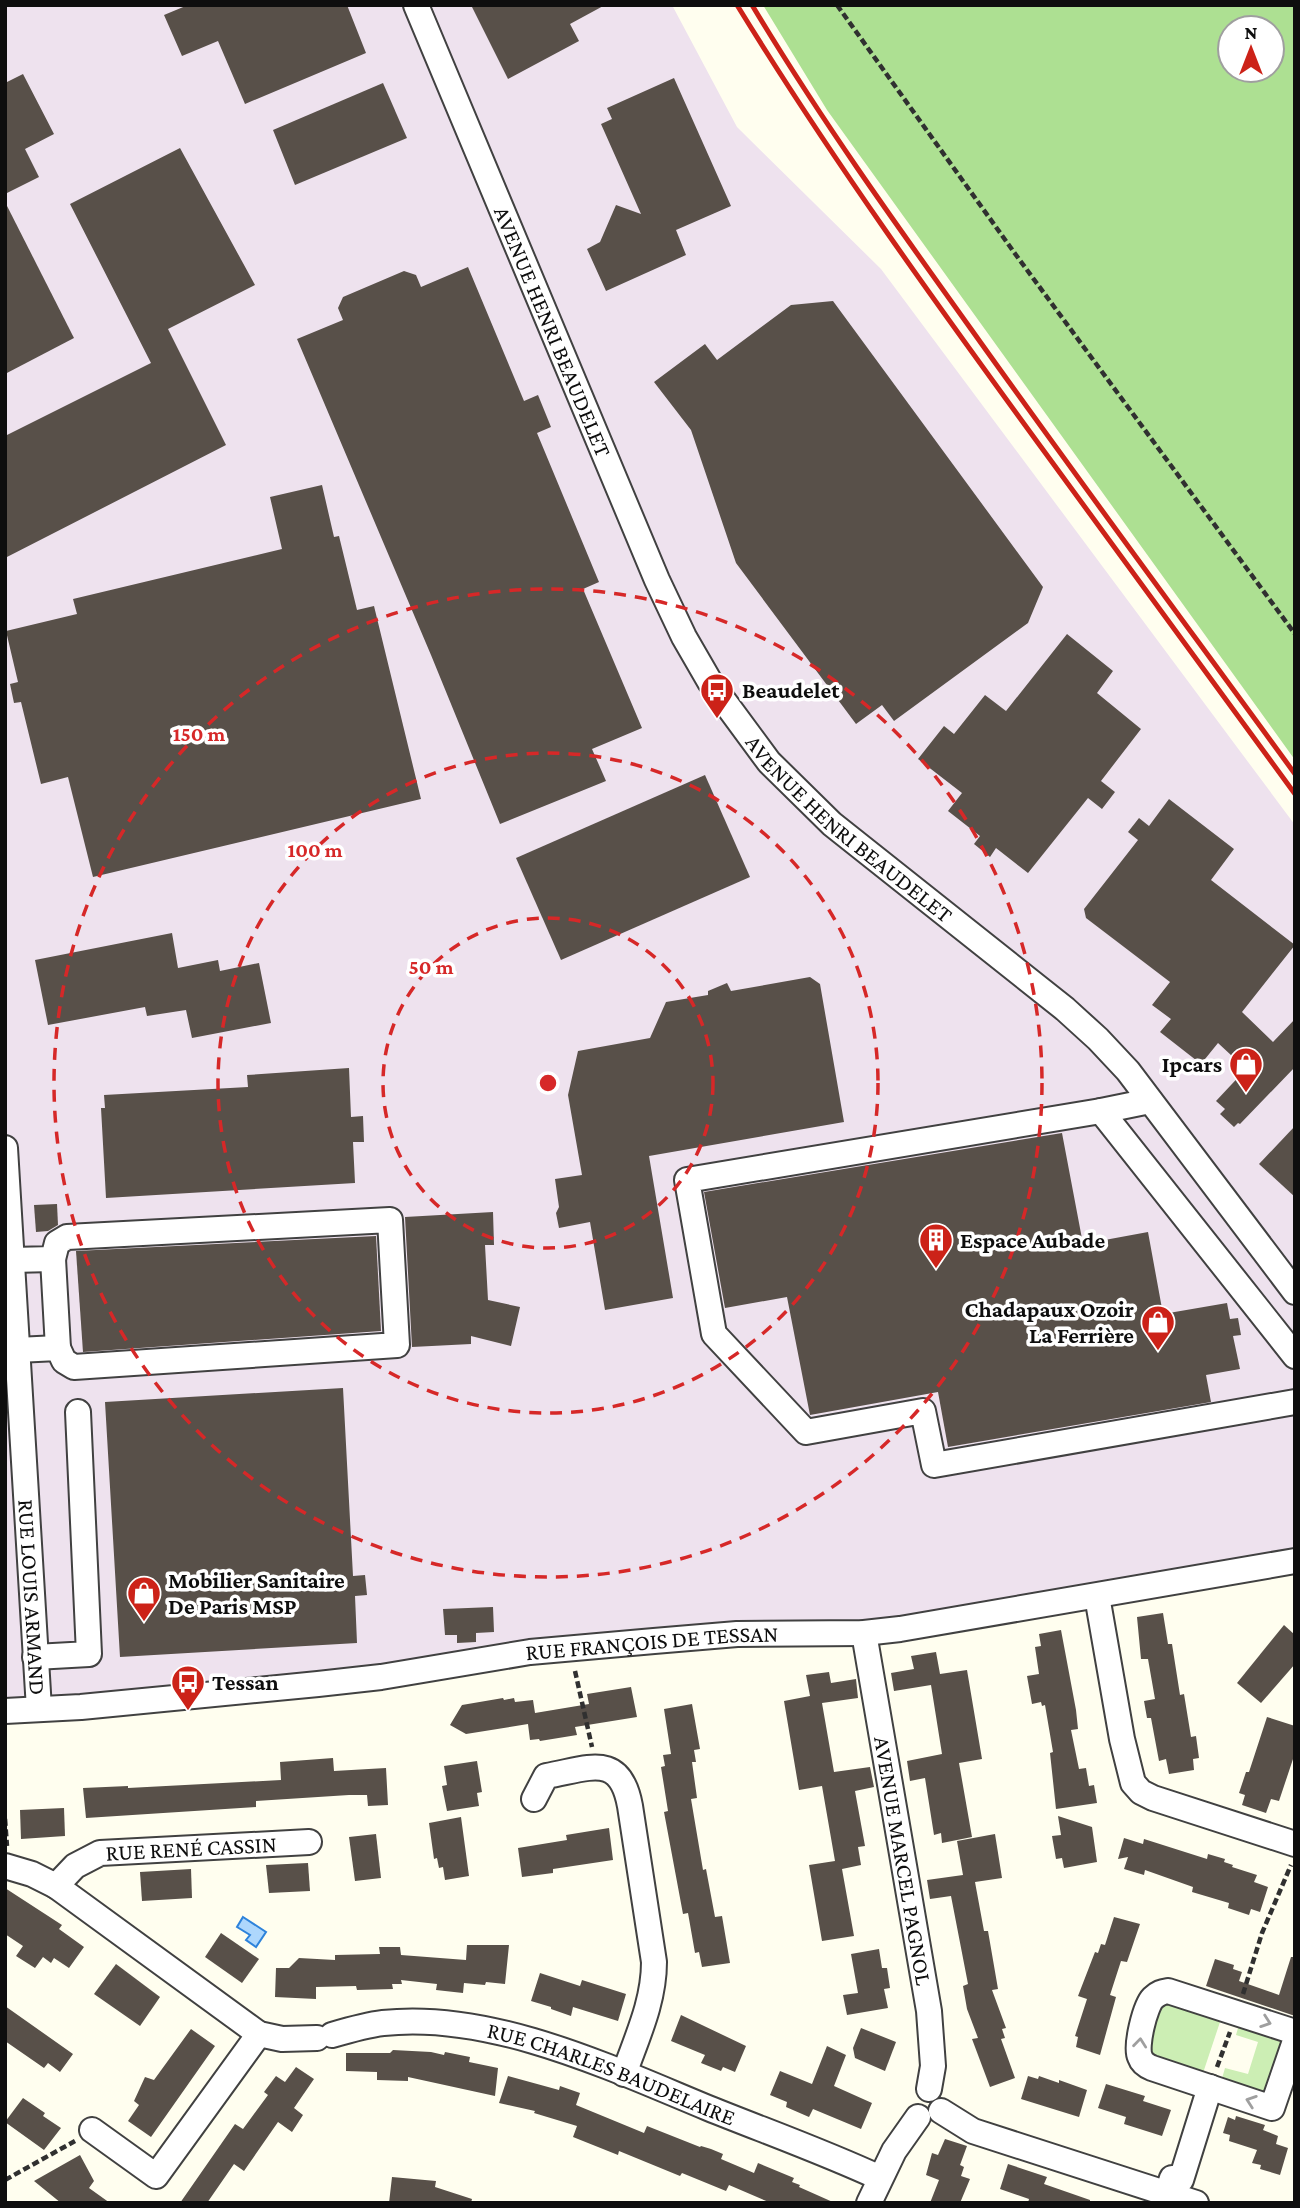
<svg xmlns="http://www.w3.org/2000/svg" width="1300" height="2208" font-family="'Crimson Pro',serif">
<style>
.industrial{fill:#eee2ee}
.green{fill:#cceeb4}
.forest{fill:#ade092;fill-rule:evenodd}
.water{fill:#aed7fc;stroke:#2e83db;stroke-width:2}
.building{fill:#585049}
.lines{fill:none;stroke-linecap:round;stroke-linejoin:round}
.minor-casing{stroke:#414141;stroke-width:28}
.path{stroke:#303030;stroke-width:4.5;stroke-dasharray:7 3.5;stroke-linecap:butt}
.minor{stroke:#fff;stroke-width:24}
.rail{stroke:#cc2218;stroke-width:5}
.oneway{stroke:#9f9f9f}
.ring{fill:none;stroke:#d62828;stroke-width:3.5;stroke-dasharray:12 9}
.labels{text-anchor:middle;stroke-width:7;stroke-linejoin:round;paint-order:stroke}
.street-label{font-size:23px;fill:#0e0e0e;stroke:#fff}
.poi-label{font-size:23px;font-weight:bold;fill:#0e0e0e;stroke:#fff;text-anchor:start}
.centre{fill:#d62828;stroke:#fff;stroke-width:3.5}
.ring-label{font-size:21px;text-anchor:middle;font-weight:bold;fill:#d62828;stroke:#fff;stroke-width:7;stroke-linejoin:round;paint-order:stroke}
</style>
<rect width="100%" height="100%" fill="#fffeef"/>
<path class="industrial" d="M 5,5 L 672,5 L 737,127 L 881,269 L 1295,825 L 1295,1561 L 900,1629 L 5,1711 Z"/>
<g class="green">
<path d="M 1171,2000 L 1222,2016 L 1202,2076 L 1151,2060 L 1144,2047 L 1158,2005 Z"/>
<path d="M 1240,2021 L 1278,2033 L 1285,2046 L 1270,2089 L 1260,2094 L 1221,2082 L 1225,2068 L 1248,2074 L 1258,2042 L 1236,2035 Z"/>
</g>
<path class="forest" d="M 763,5 L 1295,5 L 1295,760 L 827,110 ZM 1230,28 L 1272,28 L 1272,70 L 1230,70 Z"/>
<path class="water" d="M 243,1917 L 266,1932 L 256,1947 L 246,1940 L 250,1935 L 237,1927 Z"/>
<g class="building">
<path d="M 188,5 L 347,5 L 366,53 L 245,104 L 218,41 L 182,56 L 164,15 Z"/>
<path d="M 471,5 L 605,5 L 570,24 L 579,41 L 508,79 Z"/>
<path d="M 23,74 L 54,134 L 25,149 L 39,177 L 5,194 L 5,83 Z"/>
<path d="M 674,78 L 731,206 L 676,230 L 686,255 L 606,291 L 587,249 L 600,242 L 616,205 L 641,214 L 601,124 L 612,119 L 607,108 Z"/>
<path d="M 383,83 L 407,138 L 295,185 L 273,130 Z"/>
<path d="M 180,148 L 255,285 L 168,329 L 226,445 L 5,558 L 5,436 L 151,363 L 70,204 Z"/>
<path d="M 5,202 L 74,338 L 5,374 Z"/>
<path d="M 468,267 L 524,401 L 538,395 L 551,427 L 537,433 L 599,582 L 583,589 L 642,728 L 592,749 L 606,781 L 500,824 L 431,655 L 297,339 L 343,320 L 338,308 L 343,297 L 404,271 L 416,275 L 421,287 Z"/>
<path d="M 833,301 L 1043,587 L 1028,623 L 894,721 L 882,705 L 856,724 L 736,563 L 691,430 L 654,382 L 705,344 L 717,360 L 791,305 Z"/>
<path d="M 322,485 L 334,537 L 339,536 L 357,610 L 374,606 L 421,799 L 93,877 L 68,777 L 41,784 L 21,702 L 14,703 L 10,684 L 18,682 L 6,631 L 77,614 L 73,599 L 282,549 L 270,497 Z"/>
<path d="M 1067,634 L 1113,671 L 1097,693 L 1141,729 L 1101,781 L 1115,792 L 1102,809 L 1088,798 L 1028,873 L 996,848 L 990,857 L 974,844 L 980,836 L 948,811 L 962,793 L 918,759 L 944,726 L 954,734 L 985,695 L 1006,711 Z"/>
<path d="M 705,775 L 750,877 L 561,960 L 516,858 Z"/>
<path d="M 1169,799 L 1234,849 L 1211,880 L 1295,945 L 1242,1012 L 1273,1042 L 1295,1019 L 1295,1067 L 1240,1124 L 1238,1123 L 1234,1127 L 1220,1114 L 1225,1109 L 1216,1101 L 1246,1069 L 1218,1043 L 1201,1064 L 1160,1032 L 1171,1019 L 1152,1005 L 1170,982 L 1086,918 L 1084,909 L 1138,840 L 1128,832 L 1139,818 L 1149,826 Z"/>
<path d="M 172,933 L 178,968 L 218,960 L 220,971 L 259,963 L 271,1023 L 192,1038 L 186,1010 L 147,1016 L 145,1007 L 48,1025 L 35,960 Z"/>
<path d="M 810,977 L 820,984 L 844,1122 L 649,1156 L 673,1298 L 605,1310 L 590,1222 L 559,1228 L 556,1213 L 559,1207 L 555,1179 L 582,1175 L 568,1095 L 578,1051 L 650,1038 L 666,1002 L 708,995 L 708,991 L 727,983 L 731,991 Z"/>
<path d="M 349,1068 L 351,1117 L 363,1116 L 364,1142 L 353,1142 L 355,1183 L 106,1198 L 101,1108 L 105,1108 L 104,1095 L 248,1087 L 247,1075 Z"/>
<path d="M 1295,1126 L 1295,1197 L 1259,1164 Z"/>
<path d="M 1062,1133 L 1083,1244 L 1148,1232 L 1163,1314 L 1227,1303 L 1230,1319 L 1238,1318 L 1241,1335 L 1233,1336 L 1240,1369 L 1206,1375 L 1211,1402 L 948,1447 L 938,1392 L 810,1415 L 787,1297 L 725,1308 L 704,1192 Z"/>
<path d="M 57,1204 L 58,1225 L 48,1231 L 36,1232 L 34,1205 Z"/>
<path d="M 493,1212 L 494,1245 L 485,1245 L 488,1300 L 520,1307 L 511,1346 L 471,1336 L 471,1344 L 412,1347 L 405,1217 Z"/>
<path d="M 376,1236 L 381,1331 L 83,1352 L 76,1251 Z"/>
<path d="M 343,1388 L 353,1576 L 365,1575 L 367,1595 L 355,1596 L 357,1643 L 120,1657 L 105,1402 Z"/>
<path d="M 493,1607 L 494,1632 L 476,1633 L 476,1642 L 457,1643 L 457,1635 L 445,1635 L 443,1609 Z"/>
<path d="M 1163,1613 L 1168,1644 L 1172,1644 L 1180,1695 L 1184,1694 L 1191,1737 L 1196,1736 L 1199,1758 L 1193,1759 L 1194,1770 L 1169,1774 L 1166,1759 L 1159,1761 L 1151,1718 L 1147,1718 L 1144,1701 L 1155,1699 L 1148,1659 L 1141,1659 L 1137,1617 Z"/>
<path d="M 1284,1625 L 1295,1635 L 1295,1664 L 1261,1703 L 1237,1683 Z"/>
<path d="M 1061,1630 L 1076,1710 L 1078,1729 L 1071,1730 L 1079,1769 L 1086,1768 L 1089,1786 L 1094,1785 L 1097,1803 L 1056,1809 L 1050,1753 L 1053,1752 L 1045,1705 L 1042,1706 L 1041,1702 L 1032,1704 L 1027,1676 L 1039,1674 L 1035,1647 L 1041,1646 L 1039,1634 Z"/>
<path d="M 936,1652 L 940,1674 L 967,1670 L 982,1759 L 959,1763 L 972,1837 L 942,1843 L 941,1833 L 934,1835 L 925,1778 L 910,1781 L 907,1761 L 942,1754 L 931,1685 L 894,1691 L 891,1673 L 914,1669 L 911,1656 Z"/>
<path d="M 829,1672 L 831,1683 L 856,1679 L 858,1698 L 822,1703 L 834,1772 L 870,1767 L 874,1787 L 855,1791 L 865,1846 L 858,1847 L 861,1865 L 842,1869 L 854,1936 L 822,1941 L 809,1865 L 835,1861 L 822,1786 L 799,1790 L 784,1701 L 810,1696 L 806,1675 Z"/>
<path d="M 631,1687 L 637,1717 L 575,1727 L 577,1735 L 540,1741 L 539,1739 L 530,1740 L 528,1724 L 466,1734 L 450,1725 L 462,1705 L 503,1698 L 504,1700 L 514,1698 L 515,1702 L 533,1700 L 535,1713 L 589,1704 L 587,1694 Z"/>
<path d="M 692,1704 L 700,1749 L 694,1750 L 696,1762 L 692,1762 L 697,1798 L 691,1799 L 703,1870 L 706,1869 L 715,1917 L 722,1916 L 730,1963 L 702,1967 L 699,1952 L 695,1953 L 688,1913 L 683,1914 L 664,1812 L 668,1811 L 661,1767 L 665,1766 L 663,1755 L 671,1754 L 664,1709 Z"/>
<path d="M 1267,1717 L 1295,1726 L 1295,1753 L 1279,1801 L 1271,1799 L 1266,1813 L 1242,1805 L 1245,1795 L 1239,1793 L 1246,1772 L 1249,1772 Z"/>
<path d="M 333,1758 L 334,1771 L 386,1768 L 388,1805 L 368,1806 L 367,1795 L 349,1795 L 256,1801 L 256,1807 L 86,1818 L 83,1788 L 128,1786 L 128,1788 L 281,1780 L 280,1762 Z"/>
<path d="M 477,1761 L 482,1792 L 477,1793 L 479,1806 L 447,1811 L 442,1786 L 447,1785 L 444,1766 Z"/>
<path d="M 64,1808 L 65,1836 L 21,1839 L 20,1810 Z"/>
<path d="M 1058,1816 L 1092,1827 L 1097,1862 L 1064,1868 L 1062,1858 L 1056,1859 L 1052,1836 L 1061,1835 Z"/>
<path d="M 461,1817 L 469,1876 L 445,1880 L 443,1867 L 439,1868 L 437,1858 L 434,1859 L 429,1823 Z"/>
<path d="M 609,1828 L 613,1860 L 553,1869 L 553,1873 L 522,1877 L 518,1848 L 567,1840 L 566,1835 Z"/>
<path d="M 376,1834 L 381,1878 L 355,1881 L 349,1837 Z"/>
<path d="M 995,1834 L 1002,1878 L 975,1882 L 984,1931 L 988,1931 L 998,1989 L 992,1990 L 1006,2028 L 1002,2029 L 1005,2038 L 1001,2039 L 1015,2078 L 990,2087 L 972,2039 L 978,2038 L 967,2009 L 963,1986 L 968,1984 L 951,1896 L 930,1899 L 927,1880 L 963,1875 L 957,1841 Z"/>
<path d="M 1124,1838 L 1143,1844 L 1144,1839 L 1207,1859 L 1208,1854 L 1225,1859 L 1224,1862 L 1233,1865 L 1232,1867 L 1257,1875 L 1254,1882 L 1268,1887 L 1260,1912 L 1251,1909 L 1249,1915 L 1228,1908 L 1229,1903 L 1192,1892 L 1193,1887 L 1145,1870 L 1144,1875 L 1124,1869 L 1128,1857 L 1118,1859 Z"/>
<path d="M 308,1863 L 310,1891 L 269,1893 L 266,1865 Z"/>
<path d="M 191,1869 L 192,1898 L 142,1901 L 140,1872 Z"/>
<path d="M 5,1888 L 62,1925 L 59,1929 L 84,1947 L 69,1968 L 54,1958 L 51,1963 L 43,1957 L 35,1968 L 16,1956 L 23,1946 L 5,1934 Z"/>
<path d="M 1114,1917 L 1140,1924 L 1127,1962 L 1121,1961 L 1110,1995 L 1116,1997 L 1100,2055 L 1076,2047 L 1078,2037 L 1075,2036 L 1087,1999 L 1078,1996 L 1095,1952 L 1098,1953 L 1101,1944 L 1105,1945 Z"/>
<path d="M 221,1933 L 259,1959 L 242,1983 L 205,1957 Z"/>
<path d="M 467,1945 L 509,1945 L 505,1984 L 486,1982 L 485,1985 L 464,1983 L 463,1993 L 436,1990 L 437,1984 L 401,1980 L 402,1984 L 392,1984 L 393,1989 L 357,1990 L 356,1986 L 316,1987 L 316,1999 L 275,1997 L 276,1968 L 289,1968 L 299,1958 L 335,1960 L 335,1955 L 380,1954 L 379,1947 L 400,1947 L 401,1955 L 466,1960 Z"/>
<path d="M 879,1949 L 882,1968 L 887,1968 L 890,1988 L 884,1989 L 888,2008 L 847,2015 L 843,1995 L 858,1993 L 851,1954 Z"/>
<path d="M 1291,1957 L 1295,1957 L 1295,2016 L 1206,1986 L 1215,1959 L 1234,1965 L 1233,1969 L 1242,1972 L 1239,1981 L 1279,1995 Z"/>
<path d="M 116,1964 L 160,1997 L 140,2026 L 94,1994 Z"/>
<path d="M 540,1973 L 580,1986 L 582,1980 L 626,1994 L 618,2021 L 573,2007 L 571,2016 L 551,2009 L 551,2007 L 531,2001 Z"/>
<path d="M 5,2006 L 73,2054 L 60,2072 L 48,2063 L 44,2068 L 5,2041 Z"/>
<path d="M 681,2015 L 746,2046 L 735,2072 L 723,2067 L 721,2071 L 701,2063 L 705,2055 L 671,2041 Z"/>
<path d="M 861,2028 L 896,2042 L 885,2071 L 855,2058 L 853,2048 Z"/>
<path d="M 191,2029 L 215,2046 L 151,2137 L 128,2121 L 139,2105 L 134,2101 L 145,2077 L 154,2080 Z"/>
<path d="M 827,2046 L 846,2055 L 834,2086 L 872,2103 L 861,2129 L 813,2109 L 809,2117 L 786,2107 L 787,2102 L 770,2095 L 780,2071 L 812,2084 Z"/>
<path d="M 393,2050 L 431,2052 L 444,2055 L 445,2052 L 470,2057 L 469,2062 L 498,2068 L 495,2096 L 408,2077 L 408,2081 L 377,2080 L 377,2072 L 346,2071 L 346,2053 L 390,2053 Z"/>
<path d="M 296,2067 L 314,2079 L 294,2108 L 303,2115 L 292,2132 L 278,2122 L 244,2171 L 234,2164 L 207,2203 L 180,2203 L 235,2124 L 243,2129 L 268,2095 L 264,2092 L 276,2076 L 285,2082 Z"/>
<path d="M 508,2076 L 559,2090 L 560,2086 L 580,2093 L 576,2105 L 644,2133 L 647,2126 L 700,2147 L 701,2146 L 711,2149 L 723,2154 L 721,2159 L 754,2173 L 758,2163 L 794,2178 L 792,2182 L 800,2185 L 799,2187 L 835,2203 L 771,2203 L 729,2185 L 726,2191 L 682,2173 L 680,2176 L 619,2151 L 618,2155 L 573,2137 L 577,2126 L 534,2113 L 535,2111 L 499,2103 Z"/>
<path d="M 1028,2076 L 1038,2079 L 1039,2076 L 1059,2083 L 1059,2080 L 1087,2090 L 1079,2117 L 1021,2099 Z"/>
<path d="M 1106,2084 L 1145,2096 L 1143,2101 L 1171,2110 L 1162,2136 L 1124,2124 L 1126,2117 L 1098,2108 Z"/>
<path d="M 23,2098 L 45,2113 L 43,2116 L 61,2128 L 44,2150 L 5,2122 Z"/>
<path d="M 1236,2116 L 1265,2125 L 1263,2130 L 1278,2136 L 1276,2144 L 1288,2148 L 1280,2175 L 1260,2169 L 1261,2165 L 1252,2163 L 1257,2150 L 1229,2141 L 1230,2135 L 1223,2133 L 1228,2117 L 1235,2120 Z"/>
<path d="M 945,2139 L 967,2146 L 960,2165 L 964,2167 L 961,2176 L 970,2179 L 960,2203 L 930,2203 L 939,2180 L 926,2175 L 932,2153 L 938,2155 Z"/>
<path d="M 80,2155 L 94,2181 L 89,2188 L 110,2203 L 61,2203 L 34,2181 Z"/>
<path d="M 1008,2164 L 1047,2177 L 1044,2184 L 1090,2200 L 1090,2203 L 1028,2203 L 1029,2199 L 1000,2189 Z"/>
<path d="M 392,2177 L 436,2181 L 435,2187 L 472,2199 L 471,2203 L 389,2203 Z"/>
</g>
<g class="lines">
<g class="minor-casing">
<g id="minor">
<path id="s1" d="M 416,5 L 657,580 L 684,637 L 710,682 L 769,762 L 832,824 L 1065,1009 L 1098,1039 L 1128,1071 L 1295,1292"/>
<path d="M 1101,1111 L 1150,1101"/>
<path id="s2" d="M 5,1148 L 39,1709"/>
<path d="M 53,1259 L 58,1348"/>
<path d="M 12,1260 L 53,1259 L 57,1243 L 67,1237 L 390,1220 L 397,1345 L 74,1367 L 64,1361 L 58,1348 L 17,1350"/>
<path d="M 1295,1356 L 1101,1111 L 687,1180 L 714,1334 L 806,1432 L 923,1411 L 934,1465 L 1295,1402"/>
<path d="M 1097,1596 L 1122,1739 L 1133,1783 L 1141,1792 L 1153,1798 L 1295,1844"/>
<path id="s3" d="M 864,1633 L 929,2011 L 933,2066 L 929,2089"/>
<path d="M 35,1657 L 89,1654 L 78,1412"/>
<path id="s4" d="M 5,1711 L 81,1707 L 318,1684 L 381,1677 L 530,1652 L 654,1641 L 737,1634 L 864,1633 L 900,1629 L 1295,1561"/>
<path d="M 534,1799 L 546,1776 C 588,1769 620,1751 630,1806 L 654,1962 C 654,2002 637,2037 624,2074"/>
<path d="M 5,1866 L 32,1874 L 56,1886 L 259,2034 L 156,2176 L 92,2130"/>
<path id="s5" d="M 56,1886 L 75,1866 L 100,1853 L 309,1842"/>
<path d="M 1295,2032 L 1168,1991 C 1162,1992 1158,1993 1153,1998 C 1145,2006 1135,2047 1140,2057 C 1142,2063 1147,2066 1152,2068 L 1272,2108 L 1295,2041"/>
<path d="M 259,2034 L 282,2039 L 317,2038"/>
<path id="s6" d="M 332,2035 C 349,2030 366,2025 383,2023 C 491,2011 611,2068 708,2108 C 765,2131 824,2152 880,2178"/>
<path d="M 941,2111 L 973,2131 L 1196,2203"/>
<path d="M 1167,2194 L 1172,2178 L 1181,2180 L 1210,2087"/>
<path d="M 869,2203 L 894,2151 L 918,2117"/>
</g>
</g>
<g class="path">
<path d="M 837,5 L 1016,255 L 1295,634"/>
<path d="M 575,1671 L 592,1747"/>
<path d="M 5,1819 L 7,1846"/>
<path d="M 1243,1994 L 1262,1933 L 1291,1865"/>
<path d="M 1217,2067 L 1230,2032"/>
<path d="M 5,2180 L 75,2141"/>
</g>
<use href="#minor" class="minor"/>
<g class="rail">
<path d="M 737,5 C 831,158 935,302 1041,447 C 1126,562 1210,678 1295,794"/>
<path d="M 752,5 C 819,117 895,223 971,329 C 1077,478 1187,626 1295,774"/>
</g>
</g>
<defs><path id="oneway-chevron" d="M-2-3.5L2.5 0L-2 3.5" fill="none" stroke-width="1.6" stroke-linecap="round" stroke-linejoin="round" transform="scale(1.75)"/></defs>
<g class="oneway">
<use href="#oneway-chevron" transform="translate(1266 2022) rotate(19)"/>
<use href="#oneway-chevron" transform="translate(1140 2043) rotate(-84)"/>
<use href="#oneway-chevron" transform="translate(1251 2101) rotate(-161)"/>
</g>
<g class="ring">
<circle cx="548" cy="1083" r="165"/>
<circle cx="548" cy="1083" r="330"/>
<circle cx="548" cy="1083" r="494"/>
</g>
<defs>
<g id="bus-pin" transform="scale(1.75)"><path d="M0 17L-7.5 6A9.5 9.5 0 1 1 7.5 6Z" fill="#cc2218" stroke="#fff"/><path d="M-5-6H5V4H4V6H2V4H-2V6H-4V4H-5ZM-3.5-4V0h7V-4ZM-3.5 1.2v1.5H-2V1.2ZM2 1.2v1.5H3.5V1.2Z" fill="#fff"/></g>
<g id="shop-pin" transform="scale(1.75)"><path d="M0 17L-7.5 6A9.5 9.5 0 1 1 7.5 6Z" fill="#cc2218" stroke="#fff"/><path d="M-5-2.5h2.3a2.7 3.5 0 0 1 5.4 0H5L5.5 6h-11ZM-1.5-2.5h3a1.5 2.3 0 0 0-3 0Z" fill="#fff"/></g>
<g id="building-pin" transform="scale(1.75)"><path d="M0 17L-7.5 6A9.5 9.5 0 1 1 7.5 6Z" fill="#cc2218" stroke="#fff"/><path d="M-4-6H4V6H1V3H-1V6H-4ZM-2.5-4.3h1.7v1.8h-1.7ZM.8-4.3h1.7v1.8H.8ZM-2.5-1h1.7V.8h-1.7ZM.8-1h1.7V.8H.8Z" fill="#fff"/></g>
</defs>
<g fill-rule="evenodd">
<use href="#bus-pin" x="717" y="690"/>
<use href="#shop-pin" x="1246" y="1064"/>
<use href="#building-pin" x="936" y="1240"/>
<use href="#shop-pin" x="1158" y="1322"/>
<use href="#shop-pin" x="144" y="1593"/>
<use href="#bus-pin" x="188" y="1682"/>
</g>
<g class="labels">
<g class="street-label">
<text dy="8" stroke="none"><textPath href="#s1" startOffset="354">AVENUE HENRI BEAUDELET</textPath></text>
<text dy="8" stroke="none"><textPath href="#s1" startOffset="942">AVENUE HENRI BEAUDELET</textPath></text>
<text dy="8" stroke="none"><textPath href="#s2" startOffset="450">RUE LOUIS ARMAND</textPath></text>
<text dy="8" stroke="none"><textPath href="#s4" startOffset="651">RUE FRANÇOIS DE TESSAN</textPath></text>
<text dy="8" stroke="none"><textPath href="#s5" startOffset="147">RUE RENÉ CASSIN</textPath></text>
<text dy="8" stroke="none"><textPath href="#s3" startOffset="231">AVENUE MARCEL PAGNOL</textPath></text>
<text dy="8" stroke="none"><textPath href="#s6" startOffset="289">RUE CHARLES BAUDELAIRE</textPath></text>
</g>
<g class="poi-label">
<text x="742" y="698">Beaudelet</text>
<text x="1222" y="1072" text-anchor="end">Ipcars</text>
<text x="960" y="1248">Espace Aubade</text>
<text x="1134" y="1317" text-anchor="end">Chadapaux Ozoir<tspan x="1134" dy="26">La Ferrière</tspan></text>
<text x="168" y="1588">Mobilier Sanitaire<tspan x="168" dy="26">De Paris MSP</tspan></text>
<text x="212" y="1690">Tessan</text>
</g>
</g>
<circle cx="548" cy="1083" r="10" class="centre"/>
<g class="ring-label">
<text x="199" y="741">150 m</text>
<text x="315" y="857">100 m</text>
<text x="431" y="974">50 m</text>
</g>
<rect width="1300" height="2208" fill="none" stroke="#0e0e0e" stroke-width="14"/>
<g transform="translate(1251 49)"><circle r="33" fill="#ffffff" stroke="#9f9f9f" stroke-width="2"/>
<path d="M0-5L12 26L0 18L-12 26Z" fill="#cc2218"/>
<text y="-10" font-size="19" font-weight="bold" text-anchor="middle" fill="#0e0e0e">N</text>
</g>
</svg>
